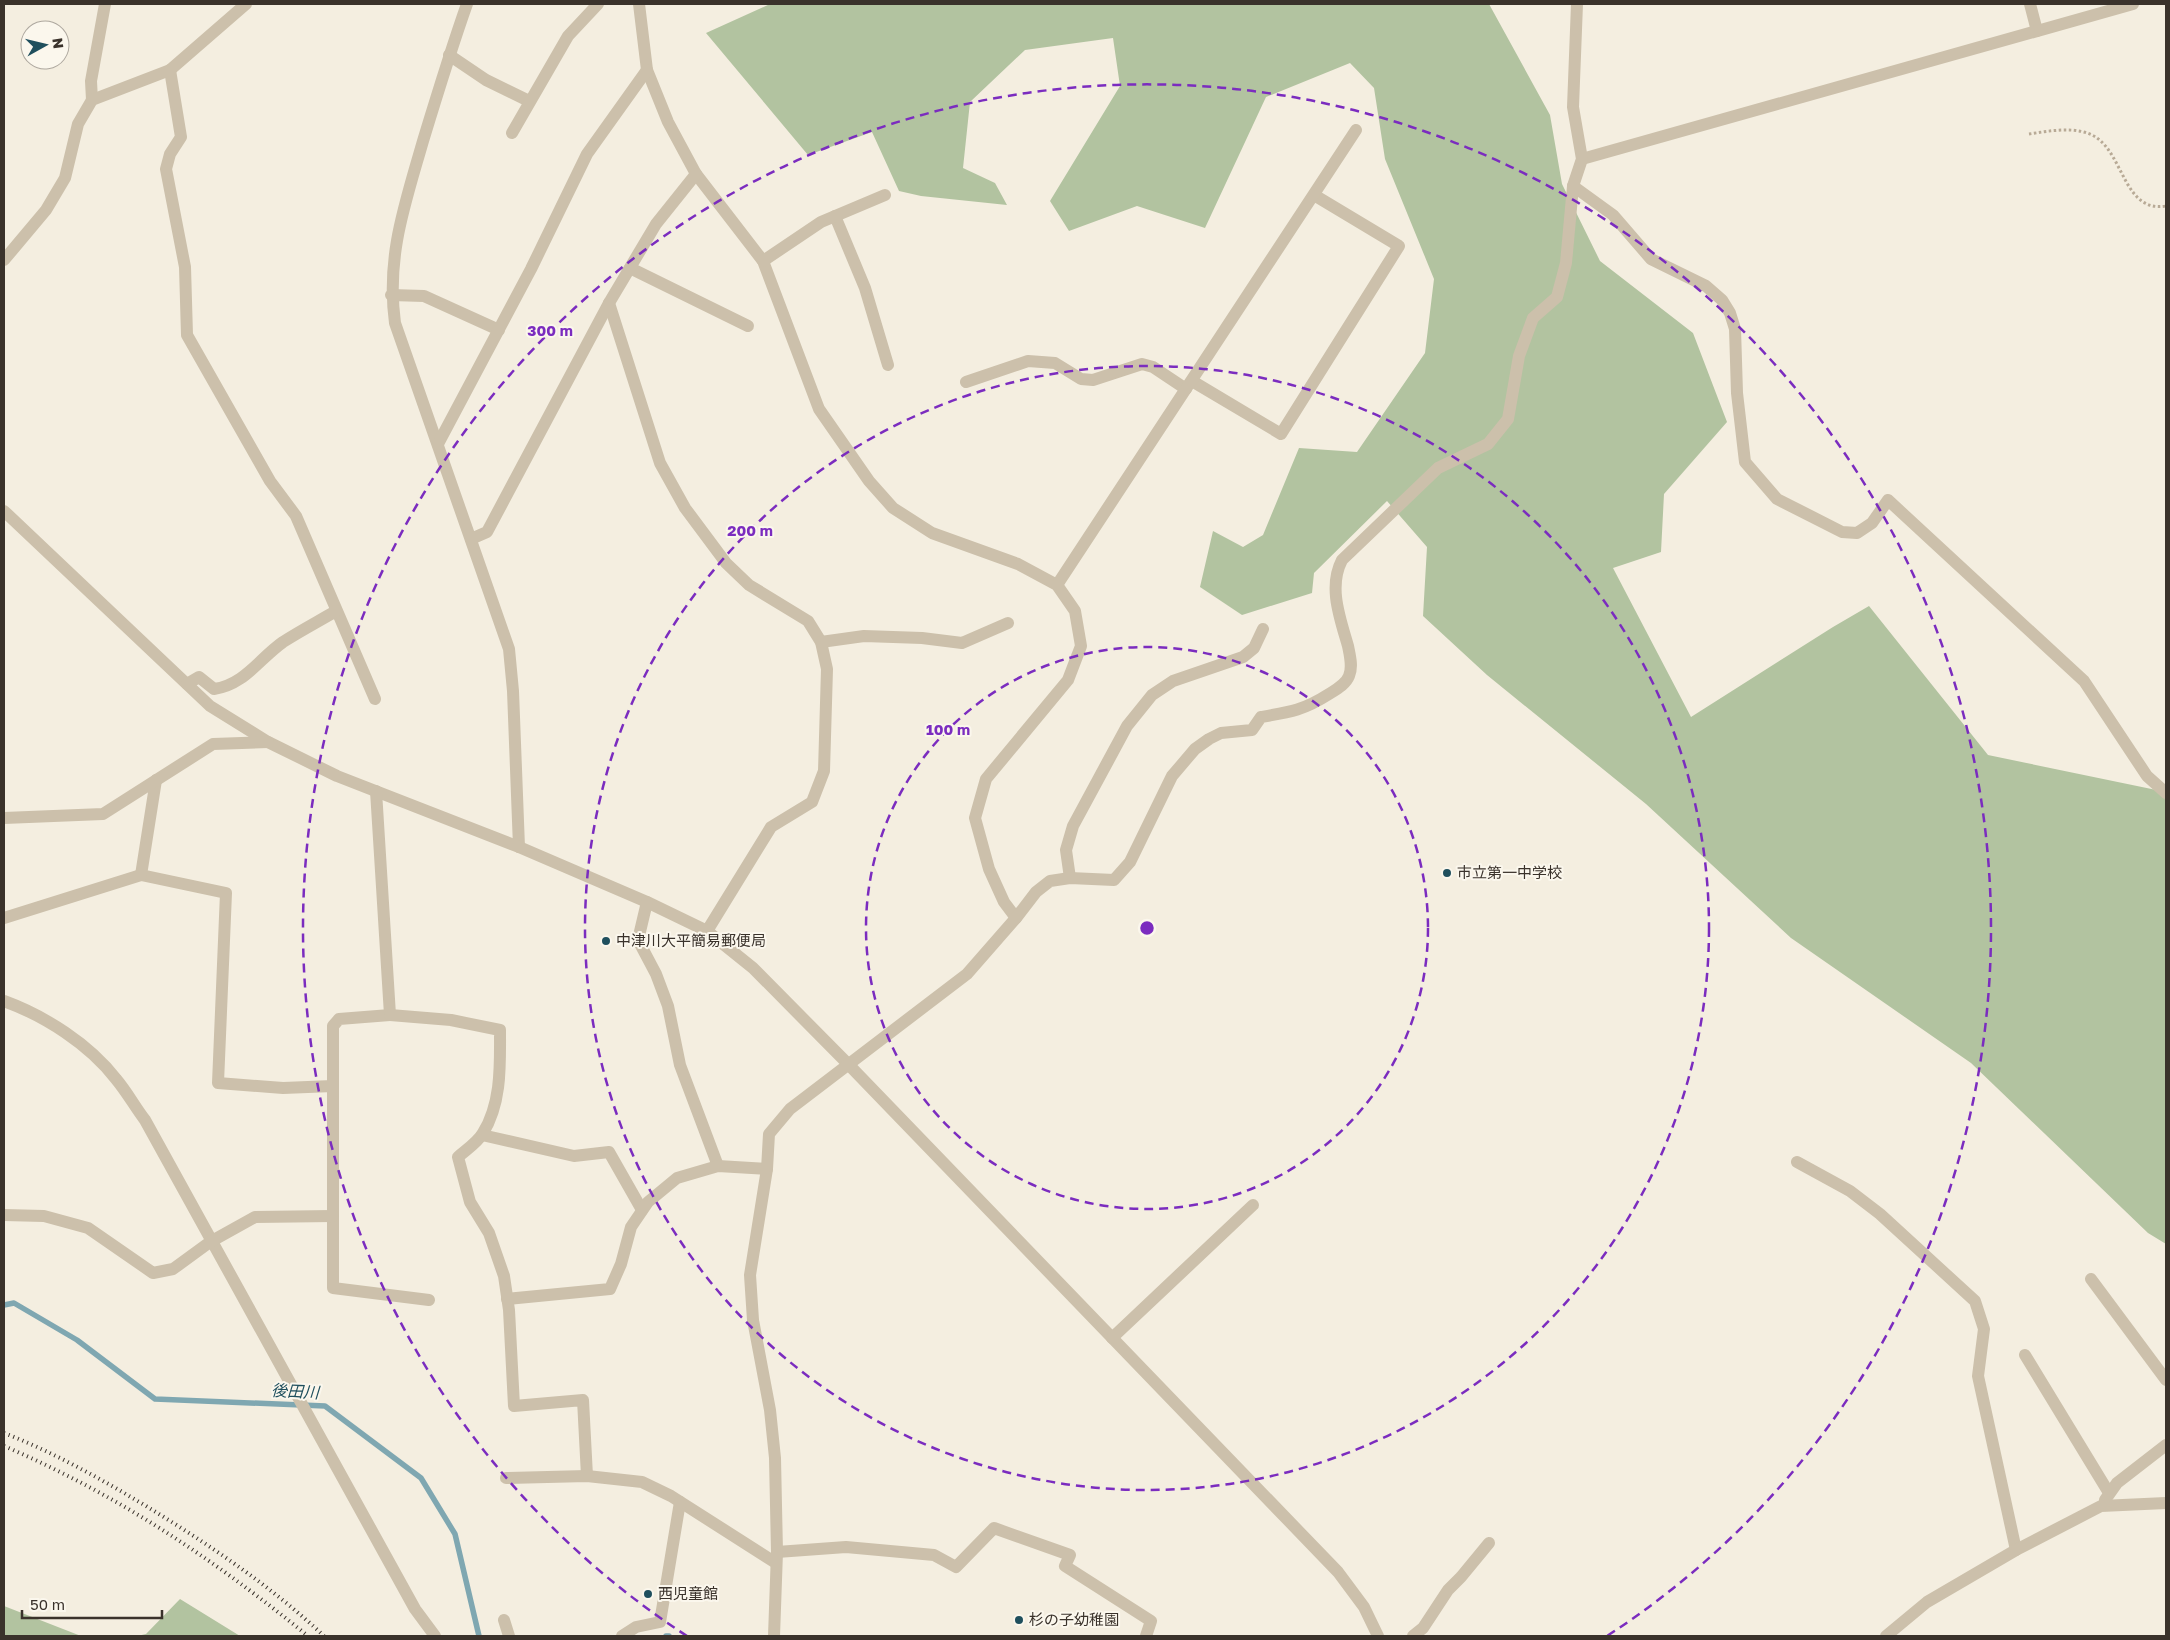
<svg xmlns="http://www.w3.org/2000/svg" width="2170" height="1640" font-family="'Golos Text','Noto Sans JP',sans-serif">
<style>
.green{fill:#b2c3a0}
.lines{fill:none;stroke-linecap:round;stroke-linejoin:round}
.stream{stroke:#7fa7b1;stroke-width:5.5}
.path{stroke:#b8aa96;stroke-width:3;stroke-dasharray:2.5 2.5;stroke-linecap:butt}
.minor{stroke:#ccc0ab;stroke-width:12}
.rail{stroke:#3a322b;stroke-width:4;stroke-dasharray:1 4;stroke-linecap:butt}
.ring{fill:none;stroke:#7b2cbf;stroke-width:2.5;stroke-dasharray:9 6}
.poi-dot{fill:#1f4f5d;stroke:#fbf7ed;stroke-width:2}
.labels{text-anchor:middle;stroke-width:4;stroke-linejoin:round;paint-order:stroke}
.poi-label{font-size:15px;fill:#3a322b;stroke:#fbf7ed;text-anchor:start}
.water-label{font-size:16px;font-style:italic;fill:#1f4f5d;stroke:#fbf7ed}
.centre{fill:#7b2cbf;stroke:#fbf7ed;stroke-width:2.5}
.ring-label{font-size:15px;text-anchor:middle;font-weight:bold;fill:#7b2cbf;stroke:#fbf7ed;stroke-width:4;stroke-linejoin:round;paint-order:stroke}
</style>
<rect width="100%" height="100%" fill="#f4eee0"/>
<g class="green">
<path d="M 770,4 L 1489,4 L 1550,115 L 1562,184 L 1600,261 L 1693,333 L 1727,422 L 1664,494 L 1661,552 L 1613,568 L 1691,717 L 1833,627 L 1869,606 L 1988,755 L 2166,792 L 2166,1244 L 2148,1233 L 1971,1063 L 1791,938 L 1646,804 L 1487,675 L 1423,616 L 1427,547 L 1387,501 L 1314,573 L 1312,593 L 1242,615 L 1200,587 L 1213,531 L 1243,547 L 1263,535 L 1299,448 L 1357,452 L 1425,353 L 1434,279 L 1385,159 L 1374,88 L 1350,63 L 1266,97 L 1205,228 L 1137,206 L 1069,231 L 1050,201 L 1120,86 L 1113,38 L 1025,50 L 970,102 L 963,168 L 995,183 L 1007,205 L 921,196 L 899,191 L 872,132 L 808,155 L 706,33 Z"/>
<path d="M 180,1599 L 240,1636 L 137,1636 L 146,1634 Z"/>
<path d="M 4,1606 L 81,1636 L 4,1636 Z"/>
</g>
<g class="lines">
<g class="stream">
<path d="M 4,1305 L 14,1303 L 77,1340 L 155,1399 L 325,1406 L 421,1478 L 455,1534 L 479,1636"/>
<path d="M 666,1636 L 669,1636"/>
</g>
<path class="path" d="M 2029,134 C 2049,131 2079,125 2097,138 C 2124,157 2125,213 2166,206"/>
<g class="minor">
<path d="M 467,4 C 451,49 437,95 423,141 C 405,204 386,256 395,323 L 509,649 L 513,691 L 519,847"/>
<path d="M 639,4 L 647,70 L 668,122 L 696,174 L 763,261 L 819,409 L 869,481 L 893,508 L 932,533 L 1018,564 L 1057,585 L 1075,611 L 1081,646 L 1068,680 L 986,779 L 975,818 L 989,869 L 1004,902 L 1016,918"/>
<path d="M 2030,4 L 2037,31"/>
<path d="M 449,55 L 486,80 L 529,101"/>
<path d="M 170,70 L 181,137 L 170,154 L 166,169 L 185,267 L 187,335 L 270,481 L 296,516 L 375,699"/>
<path d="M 92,100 L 91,81 L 105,4"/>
<path d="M 512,133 L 568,36 L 598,4"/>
<path d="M 1582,159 L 2133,4"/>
<path d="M 1573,186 L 1613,215 L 1651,259 L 1706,286 L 1722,300 L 1730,313 L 1735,329 L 1737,393 L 1745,462 L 1777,499 L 1842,532 L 1857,533 L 1872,523 L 1888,500 L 2084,681 L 2147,776 L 2166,793"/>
<path d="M 835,216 L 865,288 L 888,365"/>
<path d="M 4,260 L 46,210 L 65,178 L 78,124 L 92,100 L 170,70 L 246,4"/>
<path d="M 763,261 L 821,222 L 885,195"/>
<path d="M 630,268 L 748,326"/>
<path d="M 391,295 L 424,296 L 499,330"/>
<path d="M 609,303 L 660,463 L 685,508 L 726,563 L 749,585 L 808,621 L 821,642 L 827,669 L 824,771 L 812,802 L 771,827 L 707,931"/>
<path d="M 1192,381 L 1281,434 L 1399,246 L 1314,195"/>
<path d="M 966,382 L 1028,361 L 1055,363 L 1081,379 L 1093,380 L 1142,364 L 1153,367 L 1186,389"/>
<path d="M 438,444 L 531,269 L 587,154 L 647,70"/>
<path d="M 4,511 L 210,706 L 268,742 L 337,776 L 519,847 L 647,902 L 707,931 L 753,968 L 849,1065 L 1338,1572 L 1364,1607 L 1378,1636"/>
<path d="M 471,539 L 487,532 L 609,303 L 656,224 L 696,174"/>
<path d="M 1057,585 L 1356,130"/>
<path d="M 821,642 L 864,636 L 922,638 L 962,643 L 1008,623"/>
<path d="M 187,684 L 199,677 L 214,689 C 244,685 259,659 283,642 C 300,631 319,621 336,611"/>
<path d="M 156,780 L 141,875 L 226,893 L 218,1083 L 283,1088 L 333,1086"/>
<path d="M 376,791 L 390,1015 L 339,1019 L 333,1026 L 333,1288 L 429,1300"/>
<path d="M 4,818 L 103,814 L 213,744 L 268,742"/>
<path d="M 1070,878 L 1066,850 L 1073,826 L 1127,726 L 1152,695 L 1173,681 L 1243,657 L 1254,648 L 1263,629"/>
<path d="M 647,902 L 638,940 L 656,974 L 668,1006 L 680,1065 L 718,1166"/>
<path d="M 4,918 L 141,875"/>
<path d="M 4,1001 C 45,1016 89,1044 116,1079 C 127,1092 135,1107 145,1120 L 415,1609 L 435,1636"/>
<path d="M 390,1015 L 451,1020 L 500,1030 C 500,1064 502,1102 483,1133 C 478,1142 466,1150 458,1157 L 470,1202 L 489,1233 L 504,1276 L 509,1310 L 514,1406 L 583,1400 L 587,1476"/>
<path d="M 482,1135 L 574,1156 L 609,1152 L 642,1210"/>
<path d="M 1797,1162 L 1850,1191 L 1880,1214 L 1975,1301 L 1984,1329 L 1978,1376 L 2016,1550"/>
<path d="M 4,1215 L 44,1216 L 88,1228 L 153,1273 L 173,1269 L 210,1242 L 255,1217 L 333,1216"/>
<path d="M 2091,1279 L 2166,1380"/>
<path d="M 507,1299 L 610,1289 L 621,1264 L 631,1227 L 648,1202 L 677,1178 L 718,1166 L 767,1169"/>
<path d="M 1112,1338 L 1253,1205"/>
<path d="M 2025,1355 L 2109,1493"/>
<path d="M 506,1478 L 587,1476 L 642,1482 L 671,1496 L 776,1563"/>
<path d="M 2105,1500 L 2117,1483 L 2166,1445"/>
<path d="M 777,1552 L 846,1547 L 934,1555 L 956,1567 L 994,1528 L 1070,1555 L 1065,1566 L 1151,1621 L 1146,1636"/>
<path d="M 504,1620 L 509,1636"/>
<path d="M 622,1636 L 636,1627 L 660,1622 L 680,1502"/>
<path d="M 774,1636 L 777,1552 L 775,1458 L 770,1410 L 753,1320 L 750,1275 L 767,1169 L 769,1134 L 790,1109 L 967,974 L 1016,918 L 1036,892 L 1050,881 L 1070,878 L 1114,880 L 1130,862 L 1172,776 L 1195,749 L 1209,739 L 1221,733 L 1252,730 L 1261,717 C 1291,712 1304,710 1329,694 C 1337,689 1346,684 1349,676 C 1353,667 1350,656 1348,646 C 1340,618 1328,587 1342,560 L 1438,468 L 1488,444 L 1508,419 L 1519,356 L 1533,318 L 1557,297 L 1566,263 L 1573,186 L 1582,159 L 1573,107 L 1577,4"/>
<path d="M 1413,1636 L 1423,1628 L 1448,1590 L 1461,1577 L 1489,1543"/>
<path d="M 1886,1636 L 1927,1602 L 2016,1550 L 2101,1506 L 2166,1503"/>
</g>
<g class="rail">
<path d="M 4,1433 C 53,1452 101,1479 146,1506 C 208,1544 271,1586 324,1636"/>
<path d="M 4,1446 C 118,1495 212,1558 308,1636"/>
</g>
</g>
<g class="ring">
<circle cx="1147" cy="928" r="281"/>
<circle cx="1147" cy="928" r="562"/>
<path d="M687 1636A844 844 0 1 1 1607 1636"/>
</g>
<g class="poi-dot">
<circle cx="1447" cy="873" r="5"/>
<circle cx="606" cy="941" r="5"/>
<circle cx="648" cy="1594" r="5"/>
<circle cx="1019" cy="1620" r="5"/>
</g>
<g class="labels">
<g class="poi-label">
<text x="1457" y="878">市立第一中学校</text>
<text x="616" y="946">中津川大平簡易郵便局</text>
<text x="658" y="1599">西児童館</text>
<text x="1029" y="1625">杉の子幼稚園</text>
</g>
<g class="water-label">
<text transform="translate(295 1391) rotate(3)" y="6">後田川</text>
</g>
</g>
<circle cx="1147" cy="928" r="8" class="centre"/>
<g class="ring-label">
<text x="550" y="336">300 m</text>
<text x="750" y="536">200 m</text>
<text x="948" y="735">100 m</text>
</g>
<rect width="2170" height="1640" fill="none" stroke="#3a322b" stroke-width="10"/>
<g transform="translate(45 45) rotate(82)"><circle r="24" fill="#fbf7ed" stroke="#aea89f"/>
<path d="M0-4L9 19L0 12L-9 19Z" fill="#1f4f5d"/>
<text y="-8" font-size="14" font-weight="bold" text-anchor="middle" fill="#3a322b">N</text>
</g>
<path d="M22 1610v8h140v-8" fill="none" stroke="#3a322b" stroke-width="2.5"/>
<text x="30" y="1610" font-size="15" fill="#3a322b" stroke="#fbf7ed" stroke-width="4" paint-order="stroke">50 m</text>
</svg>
